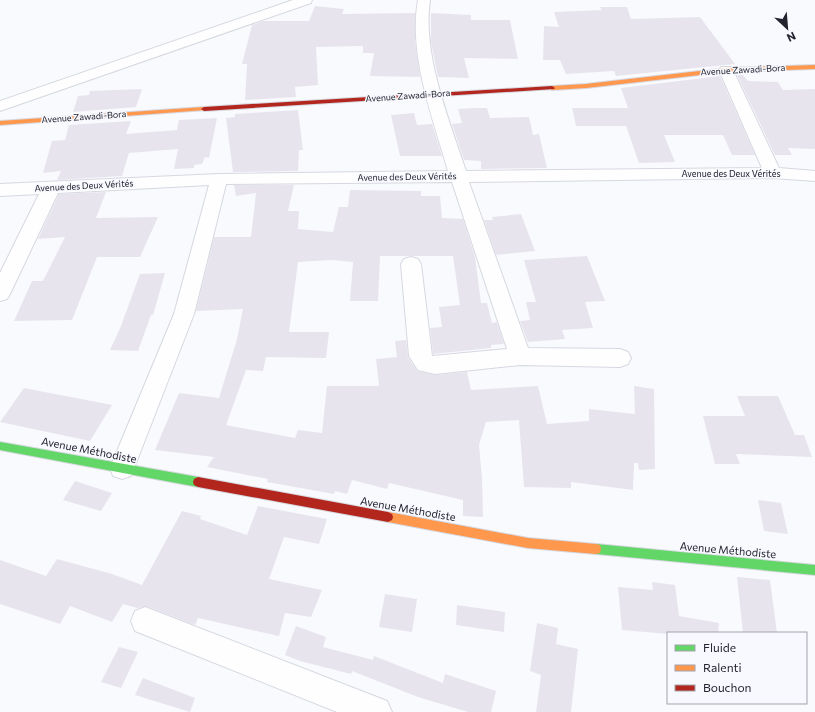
<svg xmlns="http://www.w3.org/2000/svg" width="815" height="712" font-family="Commissioner,sans-serif">
<style>
.building{fill:#e7e4ee}
.lines{fill:none;stroke-linecap:round;stroke-linejoin:round}
.street-casing{stroke:#d6d8e0;stroke-width:2}
.fast-casing{stroke:#d6d8e0;stroke-width:2}
.slow-casing{stroke:#d6d8e0;stroke-width:2}
.jam-casing{stroke:#d6d8e0;stroke-width:2}
.street{fill:#fefeff;fill-rule:evenodd}
.fast{fill:#63d668;fill-rule:evenodd}
.slow{fill:#ff974d;fill-rule:evenodd}
.jam{fill:#b3261e;fill-rule:evenodd}
.labels{text-anchor:middle;stroke-width:3;stroke-linejoin:round;paint-order:stroke}
.far-street-label{font-size:9px;fill:#22232d;stroke:#f8f9ff}
.street-label{font-size:11px;fill:#22232d;stroke:#f8f9ff}
</style>
<rect width="100%" height="100%" fill="#f9fafe"/>
<g class="building">
<path d="M 315,6 L 344,9 L 342,14 L 415,13 L 415,42 L 420,77 L 370,76 L 374,53 L 363,53 L 363,46 L 316,47 L 318,85 L 295,87 L 296,97 L 245,100 L 247,64 L 242,64 L 252,25 L 263,21 L 309,21 Z"/>
<path d="M 600,7 L 627,7 L 631,19 L 700,17 L 735,64 L 616,76 L 614,71 L 566,74 L 560,60 L 543,60 L 544,26 L 559,27 L 554,12 L 602,10 Z"/>
<path d="M 431,13 L 471,15 L 471,20 L 510,20 L 518,59 L 464,58 L 469,78 L 438,77 L 431,42 Z"/>
<path d="M 737,75 L 743,75 L 748,81 L 778,82 L 783,90 L 815,89 L 815,149 L 788,148 L 792,155 L 775,155 Z"/>
<path d="M 720,76 L 755,155 L 732,155 L 723,135 L 664,135 L 675,162 L 639,163 L 626,126 L 576,126 L 572,108 L 628,108 L 621,88 Z"/>
<path d="M 142,89 L 136,107 L 73,112 L 78,96 L 89,95 L 90,91 Z"/>
<path d="M 477,108 L 487,108 L 490,118 L 529,117 L 533,135 L 539,134 L 547,168 L 481,169 L 481,161 L 464,160 L 452,124 L 462,123 L 458,109 Z"/>
<path d="M 298,110 L 303,150 L 299,150 L 298,171 L 233,172 L 226,118 L 235,117 L 235,114 Z"/>
<path d="M 414,113 L 417,125 L 432,124 L 442,156 L 400,156 L 391,115 Z"/>
<path d="M 217,118 L 209,158 L 205,157 L 202,164 L 194,165 L 194,168 L 174,169 L 178,149 L 129,153 L 122,176 L 57,180 L 61,171 L 43,173 L 52,141 L 65,140 L 69,125 L 131,121 L 126,134 L 177,130 L 179,120 Z"/>
<path d="M 234,185 L 294,185 L 288,211 L 299,211 L 298,229 L 333,232 L 339,207 L 348,207 L 350,190 L 421,191 L 421,196 L 440,196 L 442,218 L 463,219 L 475,257 L 481,303 L 487,303 L 492,323 L 497,322 L 504,344 L 491,345 L 491,348 L 433,354 L 430,328 L 442,327 L 439,307 L 460,305 L 453,256 L 380,256 L 378,301 L 350,301 L 353,262 L 332,260 L 298,262 L 289,332 L 329,332 L 326,358 L 266,357 L 263,371 L 246,370 L 226,425 L 295,438 L 298,430 L 322,433 L 327,386 L 379,386 L 376,359 L 397,357 L 395,341 L 406,340 L 408,357 L 417,371 L 435,375 L 467,372 L 471,390 L 538,386 L 547,424 L 589,421 L 589,409 L 635,414 L 634,386 L 654,389 L 655,469 L 639,470 L 638,463 L 634,463 L 633,490 L 571,482 L 571,488 L 524,487 L 519,420 L 486,422 L 479,445 L 482,478 L 483,517 L 463,516 L 463,500 L 389,483 L 387,489 L 352,480 L 347,494 L 335,491 L 334,494 L 267,482 L 268,479 L 207,467 L 214,457 L 155,450 L 179,393 L 219,398 L 237,339 L 243,309 L 196,311 L 214,237 L 251,237 L 256,193 L 236,196 Z"/>
<path d="M 106,192 L 96,218 L 158,217 L 140,257 L 97,257 L 72,320 L 14,321 L 32,281 L 43,281 L 65,237 L 38,239 L 59,194 Z"/>
<path d="M 521,214 L 535,251 L 496,255 L 484,220 L 493,220 L 492,217 Z"/>
<path d="M 587,256 L 605,301 L 585,302 L 593,328 L 562,330 L 565,339 L 528,342 L 520,321 L 530,320 L 526,302 L 536,302 L 524,260 Z"/>
<path d="M 165,273 L 153,315 L 151,315 L 138,351 L 110,350 L 121,326 L 140,274 Z"/>
<path d="M 24,388 L 112,405 L 90,441 L 0,422 Z"/>
<path d="M 737,396 L 778,396 L 795,435 L 804,435 L 812,457 L 736,454 L 740,464 L 715,464 L 703,416 L 745,416 Z"/>
<path d="M 75,481 L 112,493 L 101,511 L 63,500 Z"/>
<path d="M 758,500 L 781,503 L 788,534 L 764,531 Z"/>
<path d="M 258,506 L 327,519 L 319,544 L 284,537 L 269,579 L 322,590 L 311,617 L 285,613 L 279,636 L 198,618 L 195,625 L 146,606 L 137,608 L 123,604 L 112,622 L 70,606 L 60,624 L 0,604 L 0,560 L 46,576 L 57,559 L 112,574 L 142,585 L 182,511 L 201,516 L 200,519 L 247,535 Z"/>
<path d="M 737,577 L 770,580 L 777,633 L 743,633 Z"/>
<path d="M 652,582 L 675,585 L 679,616 L 719,623 L 718,633 L 668,634 L 622,630 L 618,587 L 653,590 Z"/>
<path d="M 385,594 L 417,599 L 412,632 L 379,627 Z"/>
<path d="M 457,605 L 505,612 L 504,632 L 456,625 Z"/>
<path d="M 537,623 L 558,628 L 556,644 L 578,649 L 571,712 L 536,712 L 541,675 L 530,671 Z"/>
<path d="M 296,626 L 326,637 L 323,647 L 373,660 L 374,656 L 443,683 L 445,674 L 496,691 L 491,712 L 468,712 L 418,697 L 352,671 L 351,674 L 300,661 L 285,655 Z"/>
<path d="M 119,647 L 138,652 L 121,688 L 101,682 Z"/>
<path d="M 143,678 L 195,698 L 190,712 L 135,695 Z"/>
</g>
<g class="lines">
<g class="street-casing">
<g id="street">
<path d="M 293,0 L 312,0 L 311,3 L 0,111 L 0,101 Z"/>
<path d="M 418,0 L 430,0 C 422,55 449,119 466,171 L 762,168 L 719,70 L 721,67 L 731,67 L 733,70 L 779,168 L 815,171 L 815,181 L 773,178 L 469,182 L 528,348 L 620,349 L 628,352 L 631,358 L 628,364 L 620,367 L 520,365 L 435,374 L 418,370 L 409,356 L 401,264 L 404,259 L 411,257 L 418,259 L 421,264 L 432,356 L 507,349 L 452,182 L 226,184 L 194,314 L 131,476 L 122,479 L 113,476 L 110,468 L 174,314 L 209,185 L 58,193 L 10,294 L 7,299 L 0,301 L 0,273 L 39,194 L 0,196 L 0,184 L 219,174 L 448,171 C 433,119 408,54 418,0 Z"/>
<path d="M 145,607 L 387,701 L 392,712 L 337,712 L 135,631 L 131,621 L 135,611 Z"/>
</g>
</g>
<g class="fast-casing">
<g id="fast">
<path d="M 0,442 L 198,477 L 202,479 L 203,482 L 202,485 L 198,487 L 0,450 Z"/>
<path d="M 596,544 L 815,565 L 815,575 L 596,554 L 592,553 L 591,549 L 592,545 Z"/>
</g>
</g>
<g class="slow-casing">
<g id="slow">
<path d="M 815,65 L 815,69 L 726,72 L 586,88 L 552,90 L 549,88 L 552,86 L 586,84 L 726,68 Z"/>
<path d="M 204,107 L 206,108 L 206,110 L 0,125 L 0,121 Z"/>
<path d="M 388,512 L 528,538 L 596,544 L 600,545 L 601,549 L 600,553 L 596,554 L 528,548 L 388,522 L 384,520 L 383,517 L 384,514 Z"/>
</g>
</g>
<g class="jam-casing">
<g id="jam">
<path d="M 552,86 L 555,88 L 554,89 L 204,111 L 201,109 L 204,107 Z"/>
<path d="M 198,477 L 388,512 L 392,514 L 393,517 L 392,520 L 388,522 L 198,487 L 194,485 L 193,482 L 194,479 Z"/>
</g>
</g>
<use href="#street" class="street"/>
<use href="#fast" class="fast"/>
<use href="#slow" class="slow"/>
<use href="#jam" class="jam"/>
</g>
<g class="labels">
<g class="far-street-label">
<text transform="translate(743 70) rotate(-3)" y="3">Avenue Zawadi-Bora</text>
<text transform="translate(408 96) rotate(-4)" y="3">Avenue Zawadi-Bora</text>
<text transform="translate(84 117) rotate(-4)" y="3">Avenue Zawadi-Bora</text>
<text x="731" y="177">Avenue des Deux Vérités</text>
<text transform="translate(407 177) rotate(-1)" y="3">Avenue des Deux Vérités</text>
<text transform="translate(84 186) rotate(-3)" y="3">Avenue des Deux Vérités</text>
</g>
<g class="street-label">
<text transform="translate(89 450) rotate(11)" y="4">Avenue Méthodiste</text>
<text transform="translate(408 509) rotate(10)" y="4">Avenue Méthodiste</text>
<text transform="translate(728 550) rotate(5)" y="4">Avenue Méthodiste</text>
</g>
</g>
<rect x="667" y="632" width="140" height="72" fill="#f8f9ff" stroke="#a2a3ab"/>
<rect x="675" y="645" width="20" height="6" fill="#63d668" stroke="#a2a3ab"/>
<text x="703" y="652" font-size="12" fill="#22232d">Fluide</text>
<rect x="675" y="665" width="20" height="6" fill="#ff974d" stroke="#a2a3ab"/>
<text x="703" y="672" font-size="12" fill="#22232d">Ralenti</text>
<rect x="675" y="685" width="20" height="6" fill="#b3261e" stroke="#a2a3ab"/>
<text x="703" y="692" font-size="12" fill="#22232d">Bouchon</text>
<g transform="translate(787 28) rotate(154)" stroke="#f8f9ff" stroke-width="3" paint-order="stroke">
<path d="M0-3L7 15L0 10L-7 15Z" fill="#22232d"/>
<text y="-6" font-size="11" font-weight="bold" text-anchor="middle" fill="#22232d">N</text>
</g>
</svg>
